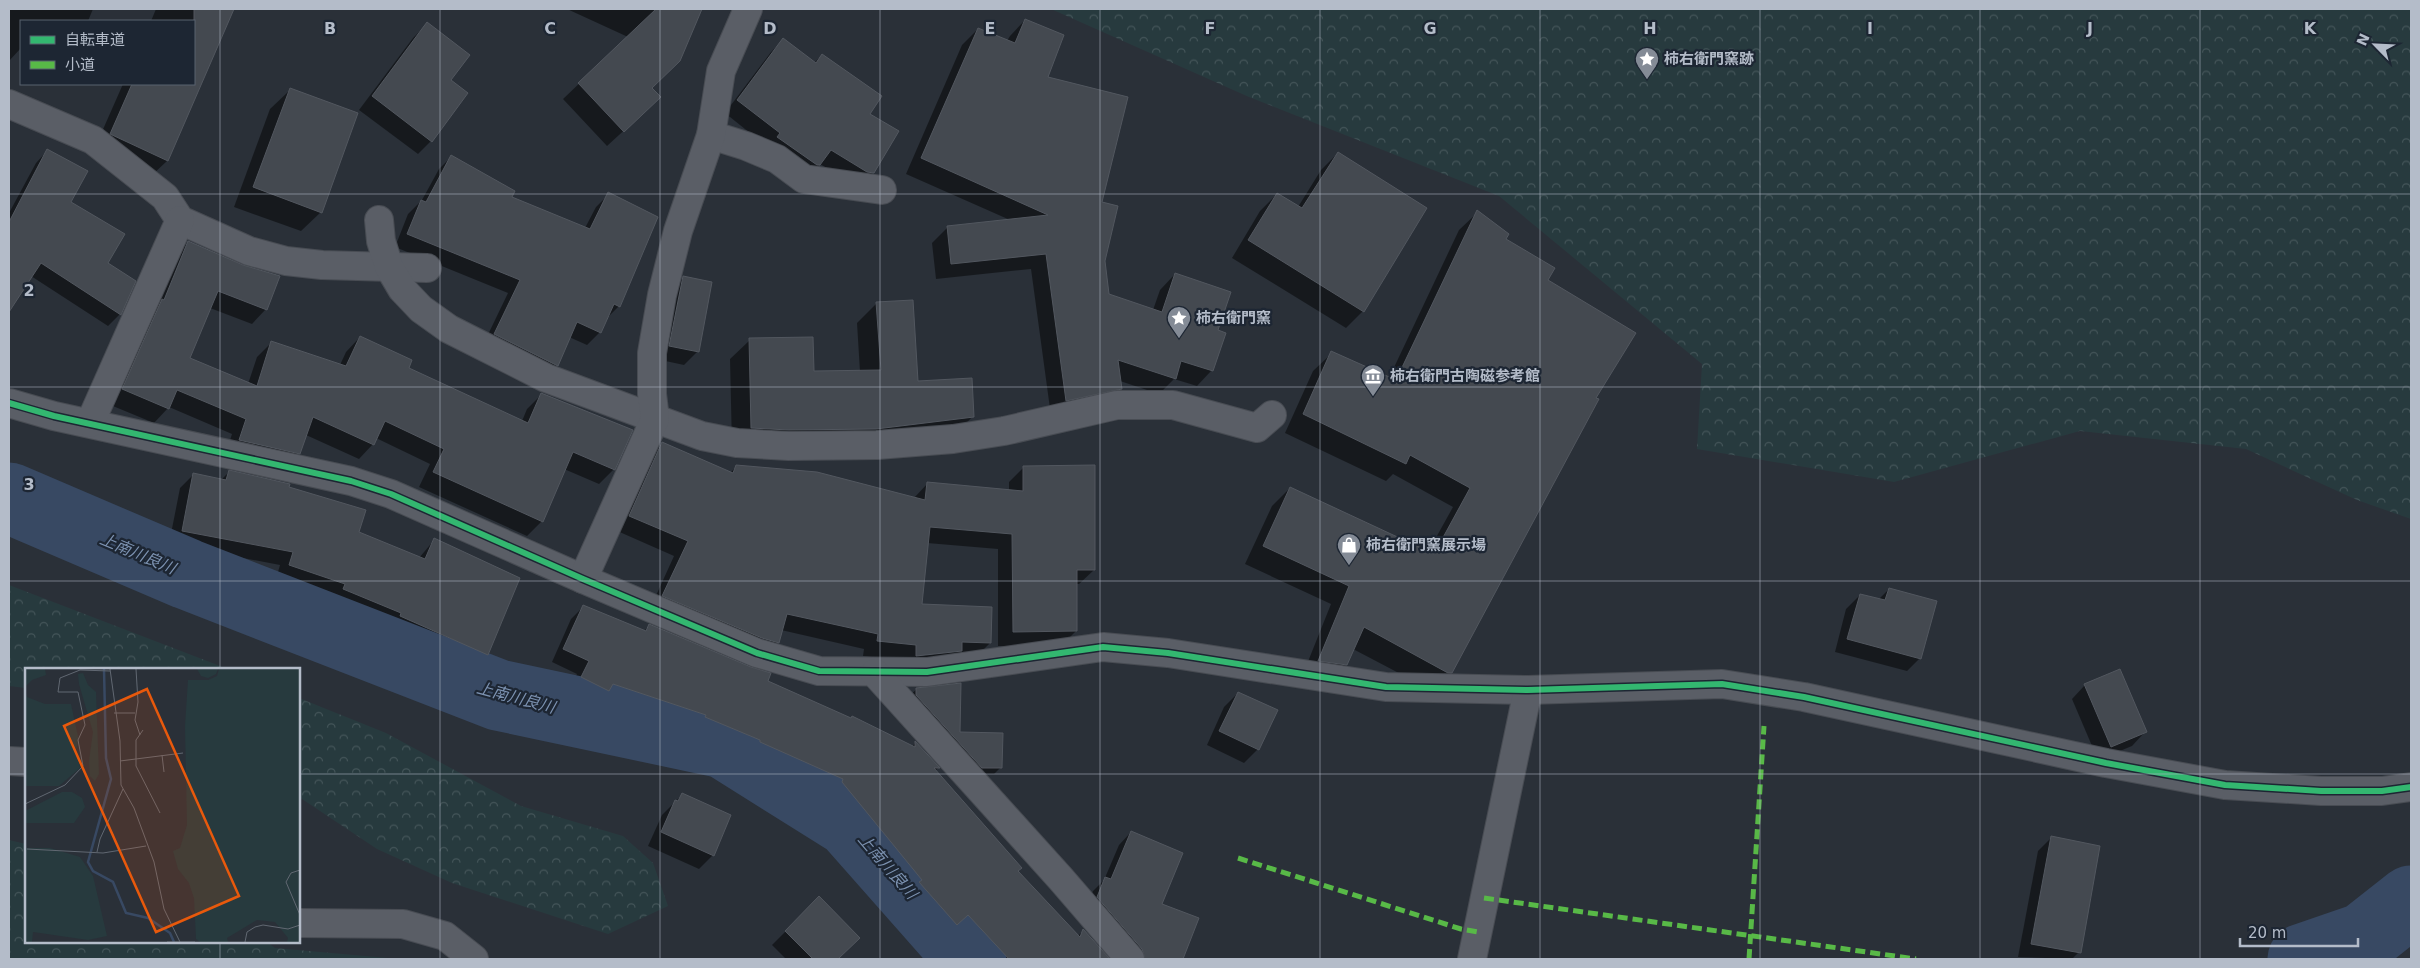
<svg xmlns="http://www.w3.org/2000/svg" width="2420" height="968" font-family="'DejaVu Sans','Noto Sans JP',sans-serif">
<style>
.forest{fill:url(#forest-crowns)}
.shadow{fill:#0007}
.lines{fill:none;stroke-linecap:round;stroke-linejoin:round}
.river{stroke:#384963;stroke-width:71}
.building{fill:#444950;stroke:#52575f}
.street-casing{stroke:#484c53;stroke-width:30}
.street{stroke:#5a5e66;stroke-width:28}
.quiet{stroke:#58b947;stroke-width:5;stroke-dasharray:10 5;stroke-linecap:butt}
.cycleway-casing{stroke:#1d2633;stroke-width:9}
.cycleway{stroke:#33b770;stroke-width:6}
.grid{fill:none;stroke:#b4bcc9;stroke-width:1;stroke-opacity:0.55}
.labels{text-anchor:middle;stroke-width:4.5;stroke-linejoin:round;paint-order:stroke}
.poi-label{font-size:15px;font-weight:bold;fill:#b4bcc9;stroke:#1d2633;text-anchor:start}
.water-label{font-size:16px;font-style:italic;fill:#7c92b1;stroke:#1d2633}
.inset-river{fill:none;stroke:#384963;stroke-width:2.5}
.inset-road{fill:none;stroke:#616872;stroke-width:1}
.view{fill:#e8590c;fill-opacity:0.15;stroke:#e8590c;stroke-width:2.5}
.inset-edge{fill:none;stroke:#b4bcc9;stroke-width:2.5}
.grid-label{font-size:16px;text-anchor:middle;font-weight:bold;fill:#b4bcc9;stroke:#1d2633;stroke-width:4.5;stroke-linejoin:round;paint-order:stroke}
</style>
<defs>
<pattern id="forest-crowns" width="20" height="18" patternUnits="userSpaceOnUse" patternTransform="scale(1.25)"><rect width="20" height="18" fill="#273a3e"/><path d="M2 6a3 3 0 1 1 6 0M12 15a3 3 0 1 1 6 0" fill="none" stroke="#445559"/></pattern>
</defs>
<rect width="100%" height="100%" fill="#2a3038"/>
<g class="forest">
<path d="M 1051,9 L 2411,9 L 2411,519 L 2357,500 L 2246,449 L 2080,431 L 1894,482 L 1697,449 L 1702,364 L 1499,196 L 1249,97 Z"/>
<path d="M 9,585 L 228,669 L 26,669 L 26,688 L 9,686 Z"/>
<path d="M 299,698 L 386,733 L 521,806 L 623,836 L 653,863 L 668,906 L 608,934 L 452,883 L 377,849 L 299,797 Z"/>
<path d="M 9,840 L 26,844 L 26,942 L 267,942 L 275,948 L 399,959 L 9,959 Z"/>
</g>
<g class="shadow">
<path d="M 9,9 L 93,9 L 88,21 L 21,21 L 21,48 L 9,61 Z"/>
<path d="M 156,9 L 233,9 L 167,161 L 149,178 L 93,152 L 123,84 L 194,84 L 194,21 L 151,21 Z"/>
<path d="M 567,9 L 700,9 L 679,61 L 651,88 L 643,113 L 607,146 L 563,99 L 628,37 Z"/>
<path d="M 1025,20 L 1046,77 L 1101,203 L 1103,261 L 1108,295 L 1153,310 L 1160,290 L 1175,274 L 1216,331 L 1212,370 L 1197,386 L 1174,379 L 1159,394 L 1120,381 L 1121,389 L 1105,405 L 1051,416 L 1031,269 L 936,279 L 932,243 L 948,227 L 1010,220 L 906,174 L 962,45 L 978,29 L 1007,41 L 1010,36 Z"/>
<path d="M 427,24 L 449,80 L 431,141 L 418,154 L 359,110 L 413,38 Z"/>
<path d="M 783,40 L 814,63 L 822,55 L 873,172 L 860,185 L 854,184 L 820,164 L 806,178 L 725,113 L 771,52 Z"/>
<path d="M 290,90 L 321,212 L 301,231 L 234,207 L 270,109 Z"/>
<path d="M 47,151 L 70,202 L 106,264 L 134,282 L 120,314 L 108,326 L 31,276 L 11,300 L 9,299 L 9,213 L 36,163 Z"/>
<path d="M 1338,153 L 1363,311 L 1346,328 L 1232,258 L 1260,211 L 1277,194 L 1298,207 L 1321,170 Z"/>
<path d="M 452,156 L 510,197 L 585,228 L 596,207 L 609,194 L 619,306 L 606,319 L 600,332 L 587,345 L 569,337 L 557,365 L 544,378 L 482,347 L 508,293 L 395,247 L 408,214 L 422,200 L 439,169 Z"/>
<path d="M 1478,212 L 1546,281 L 1594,399 L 1451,672 L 1433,691 L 1353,649 L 1346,664 L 1327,683 L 1301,679 L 1331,604 L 1245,564 L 1272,506 L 1290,488 L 1428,552 L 1453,507 L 1393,474 L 1386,481 L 1285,433 L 1313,371 L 1332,353 L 1389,378 L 1459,230 Z"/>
<path d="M 188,242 L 266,309 L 252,324 L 210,308 L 189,359 L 248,384 L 257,357 L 272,342 L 340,365 L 346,352 L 360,337 L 407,368 L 522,421 L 527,409 L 542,394 L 614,469 L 599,484 L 564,469 L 542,521 L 527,536 L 419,487 L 430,464 L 376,438 L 373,444 L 359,459 L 306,435 L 299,453 L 285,468 L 225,455 L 232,434 L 169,407 L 154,423 L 108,404 L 174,257 Z"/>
<path d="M 683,278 L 698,351 L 684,365 L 656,359 L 670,291 Z"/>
<path d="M 877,303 L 917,383 L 973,416 L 954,436 L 732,447 L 730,359 L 750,340 L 812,373 L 860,372 L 857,323 Z"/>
<path d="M 662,444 L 730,473 L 737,466 L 913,499 L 928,483 L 1009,491 L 1009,482 L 1023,468 L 1094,570 L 1079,584 L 1076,584 L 1076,631 L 1061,646 L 998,646 L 998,549 L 927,543 L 921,605 L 990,643 L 975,658 L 946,666 L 863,656 L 864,649 L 781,630 L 778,642 L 763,657 L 649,611 L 674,556 L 615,530 L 647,458 Z"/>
<path d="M 229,472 L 288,488 L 358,532 L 419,558 L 435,539 L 486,654 L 473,667 L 387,630 L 388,627 L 331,602 L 333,597 L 276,579 L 280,565 L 169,544 L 180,488 L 194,474 L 221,480 Z"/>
<path d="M 1889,589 L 1920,658 L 1907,671 L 1835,652 L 1846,609 L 1860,595 L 1878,600 Z"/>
<path d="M 584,606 L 644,631 L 649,626 L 767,682 L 912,747 L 915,743 L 938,768 L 935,771 L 1017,871 L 1078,936 L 1083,931 L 1110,959 L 985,959 L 954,927 L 943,937 L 908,896 L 910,893 L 830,796 L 831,792 L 748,754 L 749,753 L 693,730 L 694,727 L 602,697 L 596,703 L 569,690 L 577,674 L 552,662 L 571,619 Z"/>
<path d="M 2085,685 L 2145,732 L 2132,746 L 2098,760 L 2072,699 Z"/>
<path d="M 917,689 L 959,733 L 1001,767 L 994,774 L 975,774 L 910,695 Z"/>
<path d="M 1238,693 L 1258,749 L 1244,763 L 1207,745 L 1224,707 Z"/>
<path d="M 682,795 L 713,855 L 699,869 L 648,846 L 662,815 Z"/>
<path d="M 1131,832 L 1160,904 L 1198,919 L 1182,959 L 1127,959 L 1085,910 L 1093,891 L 1104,880 L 1119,845 Z"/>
<path d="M 2051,838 L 2079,952 L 2072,959 L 2018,957 L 2038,851 Z"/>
<path d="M 819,898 L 858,938 L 836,959 L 786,959 L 772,945 Z"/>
</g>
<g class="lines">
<g class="river">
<path d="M 9,498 L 187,574 L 498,695 L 724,743 L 850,822 L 971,959"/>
<path d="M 2303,959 L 2364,938 L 2411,901"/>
</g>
</g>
<g class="building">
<path d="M 194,9 L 234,9 L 168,161 L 110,134 L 132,84 L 194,84 Z"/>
<path d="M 656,9 L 702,9 L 680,61 L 652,88 L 661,97 L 624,132 L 578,83 Z"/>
<path d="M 1025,19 L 1064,35 L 1048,77 L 1128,97 L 1102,202 L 1118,206 L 1105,261 L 1109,294 L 1162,312 L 1175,273 L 1231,292 L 1218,330 L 1226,333 L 1213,371 L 1181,361 L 1176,379 L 1118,360 L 1122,389 L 1066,401 L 1046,254 L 951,264 L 947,226 L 1048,215 L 921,158 L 978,28 L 1015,43 Z"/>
<path d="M 427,22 L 470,55 L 451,80 L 468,93 L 432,142 L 372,96 Z"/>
<path d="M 783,38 L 816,63 L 822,54 L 882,96 L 870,114 L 899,131 L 874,173 L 867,172 L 831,150 L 820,165 L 817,165 L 777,137 L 780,133 L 737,100 Z"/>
<path d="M 290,88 L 358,113 L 322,213 L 253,187 Z"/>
<path d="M 47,149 L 88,171 L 71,202 L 125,234 L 108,263 L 136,281 L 121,315 L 41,263 L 9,312 L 9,222 Z"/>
<path d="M 1338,152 L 1427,208 L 1364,312 L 1248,240 L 1277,193 L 1302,208 Z"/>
<path d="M 451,155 L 515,191 L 512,197 L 590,229 L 608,192 L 658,217 L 620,307 L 614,304 L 601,333 L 577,322 L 558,366 L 494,334 L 520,280 L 407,234 L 421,200 L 426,202 Z"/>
<path d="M 1477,210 L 1509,234 L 1506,239 L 1555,268 L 1548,280 L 1636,333 L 1596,398 L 1599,399 L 1452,673 L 1448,673 L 1364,627 L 1347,665 L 1318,661 L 1349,586 L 1263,546 L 1290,487 L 1434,554 L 1470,488 L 1410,455 L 1406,464 L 1303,414 L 1331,351 L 1396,380 Z"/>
<path d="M 188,241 L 243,265 L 280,276 L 267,310 L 218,291 L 190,358 L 257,386 L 271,341 L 346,366 L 360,336 L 412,360 L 409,368 L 528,423 L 541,393 L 633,430 L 615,470 L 573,452 L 543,522 L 433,472 L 444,449 L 385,421 L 374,445 L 313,417 L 300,454 L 239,440 L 246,419 L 177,390 L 169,409 L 122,389 L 162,299 L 164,300 Z"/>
<path d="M 683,276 L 712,282 L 699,352 L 669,346 Z"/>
<path d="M 913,300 L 918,381 L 972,378 L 974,417 L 876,429 L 789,430 L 751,428 L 749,338 L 813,337 L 814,371 L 881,370 L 876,302 Z"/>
<path d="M 662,442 L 733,473 L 736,465 L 817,472 L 925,500 L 927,482 L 1023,491 L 1023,466 L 1095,465 L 1095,570 L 1077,570 L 1077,631 L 1013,632 L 1012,534 L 930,527 L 922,604 L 992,607 L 991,643 L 962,642 L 962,651 L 916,656 L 916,645 L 877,641 L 878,634 L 787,614 L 779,643 L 762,638 L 662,596 L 688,541 L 629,516 Z"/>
<path d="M 229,470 L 290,484 L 289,487 L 366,510 L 359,532 L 425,559 L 434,538 L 520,578 L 488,655 L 400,616 L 401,613 L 343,589 L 345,584 L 289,565 L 293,552 L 182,531 L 193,473 L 226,480 Z"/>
<path d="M 1889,588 L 1937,601 L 1921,659 L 1847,639 L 1860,594 L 1885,600 Z"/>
<path d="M 583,605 L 646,631 L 649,624 L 751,667 L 771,673 L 768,681 L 851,718 L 852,716 L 915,747 L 915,741 L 940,768 L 934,768 L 1022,868 L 1018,871 L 1080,937 L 1083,929 L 1110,959 L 1009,959 L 968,915 L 957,925 L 919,882 L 922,880 L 842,782 L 843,779 L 760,742 L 760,740 L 705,717 L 706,715 L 613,684 L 609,691 L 581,677 L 589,661 L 563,649 Z"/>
<path d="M 2120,669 L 2147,732 L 2111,747 L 2084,684 Z"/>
<path d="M 961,683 L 960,732 L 1003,733 L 1002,768 L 982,768 L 916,695 L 916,688 Z"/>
<path d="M 1238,692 L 1278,710 L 1259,750 L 1219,731 Z"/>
<path d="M 682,793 L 731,815 L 714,856 L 661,832 L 675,800 L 678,801 Z"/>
<path d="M 1131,831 L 1183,853 L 1162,904 L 1199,918 L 1183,959 L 1145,959 L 1142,949 L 1097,897 L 1105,877 L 1111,879 Z"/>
<path d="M 2051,836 L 2100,846 L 2081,953 L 2031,944 Z"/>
<path d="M 819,896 L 860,938 L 838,959 L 813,959 L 785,931 Z"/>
</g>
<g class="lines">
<g class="street-casing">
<g id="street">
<path d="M 9,104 L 93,140 L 165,197 L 180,220 L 249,251 L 286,261 L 322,265 L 427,268"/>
<path d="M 711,135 L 746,146 L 777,159 L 804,179 L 882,190"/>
<path d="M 379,220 L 381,241 L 389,267 L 402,289 L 421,309 L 449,329 L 546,378 L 702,436 L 737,443 L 789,446 L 877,445 L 953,439 L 1004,431 L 1117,405 L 1173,405 L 1257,428 L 1272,415"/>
<path d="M 9,403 L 54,416 L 351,481 L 391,494 L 583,579 L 757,653 L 819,671 L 927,672 L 1103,647 L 1168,653 L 1386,687 L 1528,690 L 1722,684 L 1804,697 L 2106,763 L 2225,785 L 2321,791 L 2382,791 L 2411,787"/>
<path d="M 90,423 L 180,220"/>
<path d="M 583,579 L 655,419 L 652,394 L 652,353 L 662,295 L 678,231 L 711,135 L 721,71 L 748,9"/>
<path d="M 875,673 L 1061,879 L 1130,959"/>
<path d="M 9,761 L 26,762"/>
<path d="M 299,923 L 403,924 L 445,936 L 474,959"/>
<path d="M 1472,959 L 1528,690"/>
</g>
</g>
<use href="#street" class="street"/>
<g class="quiet">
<path d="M 1238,858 L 1461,929 L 1478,932"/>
<path d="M 1484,898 L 1916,959"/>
<path d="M 1749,959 L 1764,726"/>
</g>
<g class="cycleway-casing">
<path id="cycleway" d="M 9,403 L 54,416 L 351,481 L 391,494 L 583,579 L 757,653 L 819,671 L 927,672 L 1103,647 L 1168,653 L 1386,687 L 1528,690 L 1722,684 L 1804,697 L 2106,763 L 2225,785 L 2321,791 L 2382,791 L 2411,787"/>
</g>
<use href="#cycleway" class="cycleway"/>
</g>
<path class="grid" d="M 220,9 L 220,669M 440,9 L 440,959M 660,9 L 660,959M 880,9 L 880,959M 1100,9 L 1100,959M 1320,9 L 1320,959M 1540,9 L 1540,959M 1760,9 L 1760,959M 1980,9 L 1980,959M 2200,9 L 2200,959M 9,194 L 2411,194M 9,387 L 2411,387M 9,581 L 2411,581M 9,774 L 26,774M 299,774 L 2411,774M 220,942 L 220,959"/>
<defs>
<g id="sight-pin" transform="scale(1.25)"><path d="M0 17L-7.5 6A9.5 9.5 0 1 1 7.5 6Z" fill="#848b96" stroke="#1d2633"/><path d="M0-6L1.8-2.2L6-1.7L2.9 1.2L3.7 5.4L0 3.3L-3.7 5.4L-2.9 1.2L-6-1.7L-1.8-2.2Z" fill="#fff"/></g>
<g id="museum-pin" transform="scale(1.25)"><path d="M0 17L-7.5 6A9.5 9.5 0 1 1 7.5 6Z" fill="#848b96" stroke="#1d2633"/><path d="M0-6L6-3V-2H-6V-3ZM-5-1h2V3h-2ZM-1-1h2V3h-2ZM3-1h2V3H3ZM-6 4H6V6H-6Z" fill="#fff"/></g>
<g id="shop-pin" transform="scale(1.25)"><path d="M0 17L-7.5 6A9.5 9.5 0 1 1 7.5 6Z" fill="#848b96" stroke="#1d2633"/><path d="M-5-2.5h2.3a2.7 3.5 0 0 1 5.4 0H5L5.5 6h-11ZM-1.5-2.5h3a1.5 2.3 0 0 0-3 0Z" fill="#fff"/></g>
</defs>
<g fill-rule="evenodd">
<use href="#sight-pin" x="1647" y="59"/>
<use href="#sight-pin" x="1179" y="318"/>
<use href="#museum-pin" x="1373" y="376"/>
<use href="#shop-pin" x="1349" y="545"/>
</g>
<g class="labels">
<g class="poi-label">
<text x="1664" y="64">柿右衛門窯跡</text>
<text x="1196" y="323">柿右衛門窯</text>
<text x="1390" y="381">柿右衛門古陶磁参考館</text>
<text x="1366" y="550">柿右衛門窯展示場</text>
</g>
<g class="water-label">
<text transform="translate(138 553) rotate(23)" y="6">上南川良川</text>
<text transform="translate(516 697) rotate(15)" y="6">上南川良川</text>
<text transform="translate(888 866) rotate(49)" y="6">上南川良川</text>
</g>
</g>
<g transform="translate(25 668)">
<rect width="275" height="275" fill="#2a3038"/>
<path d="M 0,1 L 20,1 L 21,7 L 7,12 L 0,19 ZM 172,1 L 193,1 L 191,6 L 183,10 L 176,8 ZM 194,1 L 275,1 L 275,274 L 262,274 L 263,270 L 250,254 L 232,252 L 202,270 L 203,274 L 175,274 L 171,271 L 169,230 L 164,215 L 153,201 L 148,183 L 155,180 L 162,157 L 160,58 L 163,12 L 183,12 L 192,8 ZM 58,5 L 63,17 L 71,24 L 74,106 L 70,113 L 65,108 L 64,93 L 68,64 L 54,16 L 53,6 ZM 0,21 L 2,29 L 20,36 L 46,36 L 54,73 L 51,81 L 55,100 L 34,118 L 0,118 ZM 37,124 L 47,124 L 57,130 L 60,139 L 49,155 L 0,155 L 0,143 ZM 0,180 L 25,180 L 55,189 L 68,208 L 82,268 L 63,272 L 8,264 L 7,274 L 0,274 Z" fill="#273a3e"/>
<path class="inset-river" d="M 79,1 L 81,90 L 86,111 L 63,194 L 68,203 L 88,214 L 101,245 L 123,250 L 145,265 L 149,274"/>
<path class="inset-road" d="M 85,1 L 95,73 L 96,117 L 109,140 L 129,194 L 139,241 L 155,274M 111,1 L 113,34 L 110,52 L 115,67M 89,45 L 110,45M 118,62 L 111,72 L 111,98 L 135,145M 137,87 L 139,104M 95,93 L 158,85M 0,136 L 40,117 L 58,98 L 53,72 L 60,57 L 53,24 L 33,24 L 35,10 L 55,2 L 85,3M 2,181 L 78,185 L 121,178M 72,184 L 75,171 L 98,121M 275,202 L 266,205 L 261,214 L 275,247M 142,274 L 170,274M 220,274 L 222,264 L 230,259 L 238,257 L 263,261 L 275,257"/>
<path class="view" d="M 122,21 L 214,228 L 131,264 L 39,58 Z"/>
<rect width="275" height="275" class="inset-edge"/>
</g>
<g class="grid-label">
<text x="330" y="34">B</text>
<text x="550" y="34">C</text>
<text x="770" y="34">D</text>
<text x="990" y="34">E</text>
<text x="1210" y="34">F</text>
<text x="1430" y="34">G</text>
<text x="1650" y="34">H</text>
<text x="1870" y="34">I</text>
<text x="2090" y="34">J</text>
<text x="2310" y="34">K</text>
<text x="29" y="296">2</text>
<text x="29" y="490">3</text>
</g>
<rect width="2420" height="968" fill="none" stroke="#b4bcc9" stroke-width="20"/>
<rect x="20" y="20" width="175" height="65" fill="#1d2633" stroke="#59626f"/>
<rect x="30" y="36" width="25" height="8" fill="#33b770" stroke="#59626f"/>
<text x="65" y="45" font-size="15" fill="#b4bcc9">自転車道</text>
<rect x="30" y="61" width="25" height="8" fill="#58b947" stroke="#59626f"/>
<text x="65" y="70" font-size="15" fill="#b4bcc9">小道</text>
<g transform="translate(2375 45) rotate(294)" stroke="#1d2633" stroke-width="4" paint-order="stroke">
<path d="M0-4L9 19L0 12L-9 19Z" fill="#b4bcc9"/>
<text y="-8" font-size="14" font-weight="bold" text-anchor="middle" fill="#b4bcc9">N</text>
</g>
<path d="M2240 938v8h118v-8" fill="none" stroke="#b4bcc9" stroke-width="2.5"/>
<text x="2248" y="938" font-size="15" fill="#b4bcc9" stroke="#1d2633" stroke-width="4" paint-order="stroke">20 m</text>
</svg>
